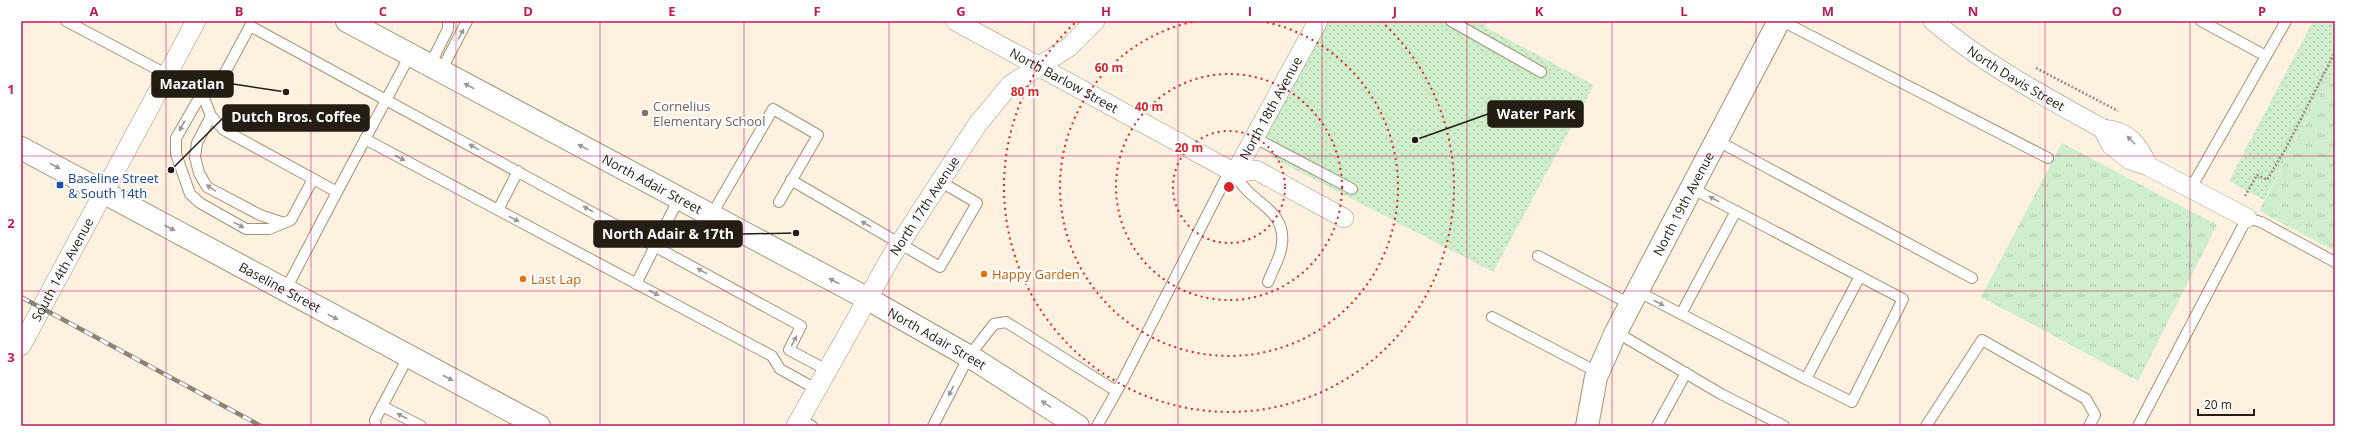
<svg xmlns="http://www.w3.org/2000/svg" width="2356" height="447" font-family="'Open Sans',sans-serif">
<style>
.grass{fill:url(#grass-tufts)}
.park{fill:url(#park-dots)}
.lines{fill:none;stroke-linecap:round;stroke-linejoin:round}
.lane-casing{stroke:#a59277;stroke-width:12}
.street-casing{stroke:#a59277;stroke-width:20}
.secondary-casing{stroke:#a59277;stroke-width:24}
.highway-casing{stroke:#a59277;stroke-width:24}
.path{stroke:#998f81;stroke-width:2.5;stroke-dasharray:2 2;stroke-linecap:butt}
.lane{stroke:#fff;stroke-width:10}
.street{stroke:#fff;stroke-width:19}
.secondary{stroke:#fff;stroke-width:22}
.highway{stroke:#fff;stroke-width:22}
.rail-casing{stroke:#8c8275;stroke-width:4.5}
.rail{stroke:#fff;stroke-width:3;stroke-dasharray:9;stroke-linecap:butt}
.oneway{fill:#9c9995}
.grid{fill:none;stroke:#c2185b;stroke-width:1;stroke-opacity:0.55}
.ring{fill:none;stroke:#d62828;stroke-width:2;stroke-dasharray:2 4}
.education-dot{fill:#8d6e63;stroke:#fff;stroke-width:1.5}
.transit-dot{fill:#1a4fb4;stroke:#fff;stroke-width:1.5}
.food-dot{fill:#e8710a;stroke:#fff;stroke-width:1.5}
.labels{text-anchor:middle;stroke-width:4;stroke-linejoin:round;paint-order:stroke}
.street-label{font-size:13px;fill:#241d13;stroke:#fff}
.education-label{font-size:13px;fill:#785e54;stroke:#fff;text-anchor:start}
.transit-label{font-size:13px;fill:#164399;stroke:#fff;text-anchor:start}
.food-label{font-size:13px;fill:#c56008;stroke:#fff;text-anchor:start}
.centre{fill:#d62828;stroke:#fff;stroke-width:2}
.ring-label{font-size:12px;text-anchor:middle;font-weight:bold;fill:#d62828;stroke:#fff;stroke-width:4;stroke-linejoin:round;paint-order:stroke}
.leader{fill:none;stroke:#241d13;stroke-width:1.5}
.callout-dot{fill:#241d13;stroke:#fff;stroke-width:1.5}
.callout{fill:#241d13;stroke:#241d13;stroke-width:1.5}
.callout-label{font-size:14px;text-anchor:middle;font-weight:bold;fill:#fff}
.neatline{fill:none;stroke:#c2185b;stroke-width:1.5}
.grid-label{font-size:13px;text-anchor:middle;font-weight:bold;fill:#c2185b}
</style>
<defs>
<pattern id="grass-tufts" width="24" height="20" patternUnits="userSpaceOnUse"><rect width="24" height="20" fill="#cfeecb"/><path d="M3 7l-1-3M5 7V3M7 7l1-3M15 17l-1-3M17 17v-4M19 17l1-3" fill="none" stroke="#b2ccad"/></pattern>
<pattern id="park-dots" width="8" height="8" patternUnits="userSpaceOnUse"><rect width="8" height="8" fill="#cfeecb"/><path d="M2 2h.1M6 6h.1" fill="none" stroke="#b2ccad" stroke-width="1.8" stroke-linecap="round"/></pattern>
</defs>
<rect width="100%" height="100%" fill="#fef1e0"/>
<g class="grass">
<path d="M 2335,65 L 2335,251 L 2259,211 Z"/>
<path d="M 2062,143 L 2217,225 L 2138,381 L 1981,297 Z"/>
</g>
<g class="park">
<path d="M 1326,21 L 1488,21 L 1485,27 L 1594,85 L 1493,272 L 1273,158 L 1265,147 L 1266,132 Z"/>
<path d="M 2313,21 L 2335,21 L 2335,65 L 2264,200 L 2229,181 Z"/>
</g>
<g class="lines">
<g class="lane-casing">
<g id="lane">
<path d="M 66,21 L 202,93 L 211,116 L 224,130 L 337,192 L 410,55"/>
<path d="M 1451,21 L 1541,72"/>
<path d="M 1782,21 L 2048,158"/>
<path d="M 2201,21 L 2266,56"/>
<path d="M 430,65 L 448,29 L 448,21"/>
<path d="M 441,71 L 467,21"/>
<path d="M 211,116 L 197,143 L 195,157 L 199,173 L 207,187 L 260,215 L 284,223"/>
<path d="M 1255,138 L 1352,189"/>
<path d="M 365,139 L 772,356 L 780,369 L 816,389"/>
<path d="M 1716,140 L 1972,278"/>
<path d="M 1235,173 C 1249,205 1286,206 1282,244 C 1281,257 1272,271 1268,282"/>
<path d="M 313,179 L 291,220 L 269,229 L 246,229 L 200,203 L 190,194 L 176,154 L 176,138 L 202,93 L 221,80 L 250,26 L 801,326 L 789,350 L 827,370"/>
<path d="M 791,180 L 940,267 L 977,203 L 941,182"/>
<path d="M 1691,188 C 1762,224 1832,262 1903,299 L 1852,402 L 1806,379 L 1860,276"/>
<path d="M 2191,188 L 2286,21"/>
<path d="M 498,210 L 518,171"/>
<path d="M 711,216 L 773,109 L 818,135 L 779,202"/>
<path d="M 1538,256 L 1630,304"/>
<path d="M 636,284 L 679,198"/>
<path d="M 285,291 L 337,192"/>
<path d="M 1637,291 L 1806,379"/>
<path d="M 1681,314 L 1736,211"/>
<path d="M 1492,317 L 1597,372"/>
<path d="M 1616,332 L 1721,394 L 1784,426"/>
<path d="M 382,406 L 421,426"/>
<path d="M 800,419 L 812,426"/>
<path d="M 376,426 L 375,420 L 408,357"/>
<path d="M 933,426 L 969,356 L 994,324 L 1006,322 L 1116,391"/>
<path d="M 1097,426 L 1123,380 L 1230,170"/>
<path d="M 1657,426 L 1686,373"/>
<path d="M 1926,426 L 1982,340 L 2086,399 L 2095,415 L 2089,426"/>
<path d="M 2138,426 L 2247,218 L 2261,222 L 2335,262"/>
</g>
</g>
<g class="street-casing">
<g id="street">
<path id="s1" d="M 955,21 L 1235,173"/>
<path id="s2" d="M 1933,21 C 1985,65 2044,96 2103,129 C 2128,131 2138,144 2148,166"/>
<path d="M 2103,129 L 2111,145 L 2130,160 L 2148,166 L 2247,218"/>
<path id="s3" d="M 1235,173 L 1318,21"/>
<path d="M 1235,173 L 1256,170 L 1344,218"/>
<path id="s4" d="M 21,346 L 196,21"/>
<path id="s5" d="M 796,426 L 891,257 L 977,125 L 1010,85 L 1069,47 L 1095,21"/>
</g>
</g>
<g class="secondary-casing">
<g id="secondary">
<path id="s6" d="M 1587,426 L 1596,377 L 1616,332 L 1779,21"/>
</g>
</g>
<g class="highway-casing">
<g id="highway">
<path id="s7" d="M 347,21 L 868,299 L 977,361 L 1078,426"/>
<path id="s8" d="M 21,148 L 539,426"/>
</g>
</g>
<g class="path">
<path d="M 2036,68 L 2118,111"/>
<path d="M 2245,196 L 2257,175 L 2267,180 L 2286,148 L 2335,52"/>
</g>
<use href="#lane" class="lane"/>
<use href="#street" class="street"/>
<use href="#secondary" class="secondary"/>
<use href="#highway" class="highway"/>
<g class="rail-casing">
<path id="rail" d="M 21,297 L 261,426"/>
</g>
<use href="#rail" class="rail"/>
</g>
<defs><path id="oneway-solid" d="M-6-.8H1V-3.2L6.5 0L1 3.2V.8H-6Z"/></defs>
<g class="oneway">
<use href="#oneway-solid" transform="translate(461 34) rotate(-63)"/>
<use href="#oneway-solid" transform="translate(469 86) rotate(-152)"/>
<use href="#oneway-solid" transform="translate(182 126) rotate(119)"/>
<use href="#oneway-solid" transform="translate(2131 140) rotate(-135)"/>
<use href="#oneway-solid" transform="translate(474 147) rotate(-151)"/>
<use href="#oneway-solid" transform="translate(583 147) rotate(-152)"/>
<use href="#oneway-solid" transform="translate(400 158) rotate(28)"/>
<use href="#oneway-solid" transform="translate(55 166) rotate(28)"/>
<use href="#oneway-solid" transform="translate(211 188) rotate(-146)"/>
<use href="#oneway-solid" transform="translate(1714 199) rotate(-152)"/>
<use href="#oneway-solid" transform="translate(588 209) rotate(-151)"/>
<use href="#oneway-solid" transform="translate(514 219) rotate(28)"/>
<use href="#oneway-solid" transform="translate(866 224) rotate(-150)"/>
<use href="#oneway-solid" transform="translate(239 225) rotate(29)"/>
<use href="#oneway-solid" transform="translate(170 228) rotate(28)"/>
<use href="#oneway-solid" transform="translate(702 271) rotate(-151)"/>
<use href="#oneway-solid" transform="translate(834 281) rotate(-152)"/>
<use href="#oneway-solid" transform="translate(654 293) rotate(28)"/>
<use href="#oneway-solid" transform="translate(1659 303) rotate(28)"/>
<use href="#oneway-solid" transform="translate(333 317) rotate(28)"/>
<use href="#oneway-solid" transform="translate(794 341) rotate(-63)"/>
<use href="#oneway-solid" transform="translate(448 378) rotate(28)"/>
<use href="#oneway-solid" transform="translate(951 391) rotate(117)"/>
<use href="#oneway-solid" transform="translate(1046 404) rotate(-146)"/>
<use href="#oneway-solid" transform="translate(402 416) rotate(-152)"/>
</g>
<path class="grid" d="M 166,21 L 166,426M 311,21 L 311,426M 456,21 L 456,426M 600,21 L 600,426M 744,21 L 744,426M 889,21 L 889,426M 1034,21 L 1034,426M 1178,21 L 1178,426M 1322,21 L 1322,426M 1467,21 L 1467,426M 1612,21 L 1612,426M 1756,21 L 1756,426M 1900,21 L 1900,426M 2045,21 L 2045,426M 2190,21 L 2190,426M 21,156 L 2335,156M 21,291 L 2335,291"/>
<g class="ring">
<circle cx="1229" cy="187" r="56"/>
<circle cx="1229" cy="187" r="113"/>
<path d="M1261 21A169 169 0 1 1 1197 21"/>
<path d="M1381 21A225 225 0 1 1 1077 21"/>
</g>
<circle class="education-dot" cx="645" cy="113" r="4"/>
<rect class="transit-dot" x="56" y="181" width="8" height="8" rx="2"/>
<g class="food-dot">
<circle cx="984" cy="274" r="4"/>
<circle cx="523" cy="279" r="4"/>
</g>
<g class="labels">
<g class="street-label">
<text dy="5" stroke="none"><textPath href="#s2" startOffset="101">North Davis Street</textPath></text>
<text dy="5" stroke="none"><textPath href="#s1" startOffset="124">North Barlow Street</textPath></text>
<text dy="5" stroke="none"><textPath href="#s3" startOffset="74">North 18th Avenue</textPath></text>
<text dy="5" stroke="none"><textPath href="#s7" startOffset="346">North Adair Street</textPath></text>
<text dy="5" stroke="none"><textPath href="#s6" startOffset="244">North 19th Avenue</textPath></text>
<text dy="5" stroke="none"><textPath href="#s5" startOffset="255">North 17th Avenue</textPath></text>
<text dy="5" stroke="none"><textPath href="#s4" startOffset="87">South 14th Avenue</textPath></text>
<text dy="5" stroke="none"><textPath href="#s8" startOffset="294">Baseline Street</textPath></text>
<text dy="5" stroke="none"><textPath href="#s7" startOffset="670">North Adair Street</textPath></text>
</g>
<g class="education-label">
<text x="653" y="111">Cornelius<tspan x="653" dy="15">Elementary School</tspan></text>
</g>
<g class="transit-label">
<text x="68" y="183">Baseline Street<tspan x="68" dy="15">&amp; South 14th</tspan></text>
</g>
<g class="food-label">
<text x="992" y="279">Happy Garden</text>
<text x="531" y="284">Last Lap</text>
</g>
</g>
<circle cx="1229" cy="187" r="6" class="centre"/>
<g class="ring-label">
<text x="1109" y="72">60 m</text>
<text x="1025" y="96">80 m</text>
<text x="1149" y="111">40 m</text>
<text x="1189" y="152">20 m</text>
</g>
<path class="leader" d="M286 92L233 84M1415 140L1488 114M171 170L223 118M796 233L742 234"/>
<g class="callout-dot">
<circle cx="286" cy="92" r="4"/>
<circle cx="1415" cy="140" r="4"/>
<circle cx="171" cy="170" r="4"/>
<circle cx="796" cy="233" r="4"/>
</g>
<g class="callout">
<rect x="152" y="71" width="81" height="26" rx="4"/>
<rect x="1488" y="101" width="95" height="26" rx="4"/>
<rect x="223" y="105" width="146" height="26" rx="4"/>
<rect x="594" y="221" width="148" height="26" rx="4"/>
</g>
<g class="callout-label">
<text x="192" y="89">Mazatlan</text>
<text x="1536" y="119">Water Park</text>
<text x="296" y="122">Dutch Bros. Coffee</text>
<text x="668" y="239">North Adair &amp; 17th</text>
</g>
<rect width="2356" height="447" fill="none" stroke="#ffffff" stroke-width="44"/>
<path d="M2198 409v6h56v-6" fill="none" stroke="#241d13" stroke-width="2"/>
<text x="2204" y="409" font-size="12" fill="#241d13" stroke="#ffffff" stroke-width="3" paint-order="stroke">20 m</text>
<rect x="22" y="22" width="2312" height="403" class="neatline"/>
<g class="grid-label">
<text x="94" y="16">A</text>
<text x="239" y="16">B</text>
<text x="383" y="16">C</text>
<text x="528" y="16">D</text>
<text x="672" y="16">E</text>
<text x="817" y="16">F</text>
<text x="961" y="16">G</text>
<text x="1106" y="16">H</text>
<text x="1250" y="16">I</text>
<text x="1395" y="16">J</text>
<text x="1539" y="16">K</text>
<text x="1684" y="16">L</text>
<text x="1828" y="16">M</text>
<text x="1973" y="16">N</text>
<text x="2117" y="16">O</text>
<text x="2262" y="16">P</text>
<text x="11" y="94">1</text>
<text x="11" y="228">2</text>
<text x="11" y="362">3</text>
</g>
</svg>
